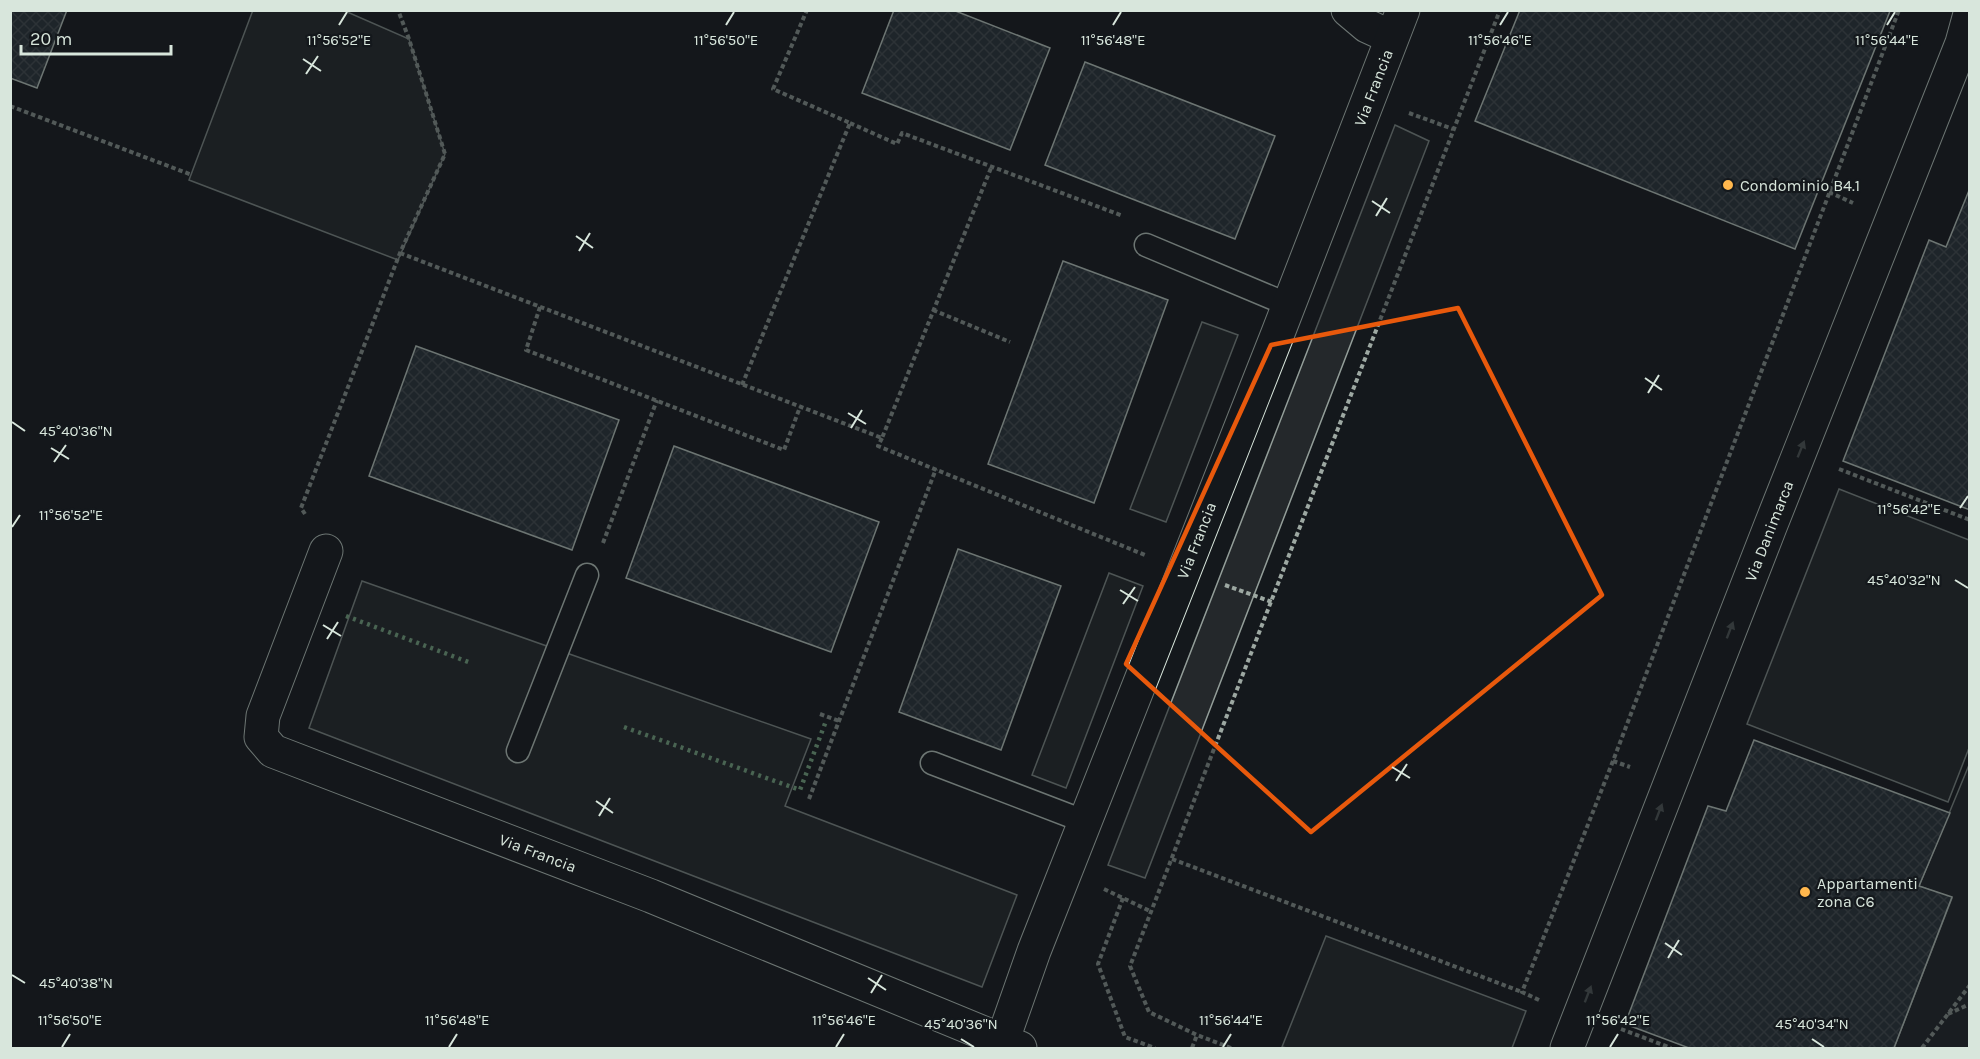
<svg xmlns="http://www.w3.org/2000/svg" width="1980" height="1059" font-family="Karla,sans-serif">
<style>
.park{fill:#202428;stroke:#939e99;stroke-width:1.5}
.parking{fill:#24282b;stroke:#939e99;stroke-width:1.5}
.building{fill:url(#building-cross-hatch);stroke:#d8e6dc;stroke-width:1.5}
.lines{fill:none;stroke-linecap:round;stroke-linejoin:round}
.lane-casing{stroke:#d8e6dc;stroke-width:25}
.street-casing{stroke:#d8e6dc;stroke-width:35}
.path{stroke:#9da8a2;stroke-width:4;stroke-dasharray:4.5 3;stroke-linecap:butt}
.lane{stroke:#14181c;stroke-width:22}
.street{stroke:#14181c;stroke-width:33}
.hedge{stroke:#8ac095;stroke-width:4.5;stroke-dasharray:3 4.5;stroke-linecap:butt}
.oneway{fill:#59605f}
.marked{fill:none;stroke:#e8590c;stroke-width:4.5;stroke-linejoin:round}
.ticks{fill:none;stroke:#d8e6dc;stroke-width:2}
.poi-dot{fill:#ffb74d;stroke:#14181c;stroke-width:2}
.labels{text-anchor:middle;stroke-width:4.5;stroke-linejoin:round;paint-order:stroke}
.street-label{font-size:16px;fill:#d8e6dc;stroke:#14181c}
.poi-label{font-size:16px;fill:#d8e6dc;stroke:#14181c;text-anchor:start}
.ticks-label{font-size:15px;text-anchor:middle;fill:#d8e6dc;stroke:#14181c;stroke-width:4.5;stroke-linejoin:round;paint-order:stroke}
</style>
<defs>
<pattern id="building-cross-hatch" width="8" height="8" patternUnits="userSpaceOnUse" patternTransform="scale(1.5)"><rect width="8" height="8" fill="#2c363c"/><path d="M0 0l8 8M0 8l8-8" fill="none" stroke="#4a5358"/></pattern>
</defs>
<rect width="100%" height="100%" fill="#14181c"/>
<path class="park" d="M 1969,765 L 1969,1048 L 1894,1048 L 1952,898 L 1919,886 Z"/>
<g class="parking">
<path d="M 253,10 L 345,11 L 409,39 L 445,154 L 398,260 L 189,180 Z"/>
<path d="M 1395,125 L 1429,141 L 1145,878 L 1108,865 Z"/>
<path d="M 1202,322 L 1238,335 L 1166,522 L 1130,509 Z"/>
<path d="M 1839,489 L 1969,540 L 1969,748 L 1948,802 L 1747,724 Z"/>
<path d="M 1109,573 L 1143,586 L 1066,788 L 1032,775 Z"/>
<path d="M 362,581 L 811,739 L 785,806 L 1017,895 L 982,987 L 309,728 Z"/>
<path d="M 1326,936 L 1526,1011 L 1512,1048 L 1287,1048 L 1282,1047 Z"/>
</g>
<g class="building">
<path d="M 10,10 L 67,10 L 37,88 L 10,78 Z"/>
<path d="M 894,10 L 953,10 L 1050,48 L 1010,150 L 862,93 Z"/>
<path d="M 1520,10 L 1888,10 L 1890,11 L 1795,249 L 1475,121 Z"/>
<path d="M 1085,62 L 1275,136 L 1235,239 L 1045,165 Z"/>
<path d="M 1970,188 L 1970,510 L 1843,461 L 1929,240 L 1946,247 Z"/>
<path d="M 1063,261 L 1168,300 L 1094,503 L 988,464 Z"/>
<path d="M 416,346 L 619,420 L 572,550 L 369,476 Z"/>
<path d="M 674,446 L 879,522 L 831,652 L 626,578 Z"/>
<path d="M 958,549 L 1061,586 L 1001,750 L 899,712 Z"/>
<path d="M 1754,740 L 1950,813 L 1919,886 L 1952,897 L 1894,1048 L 1689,1048 L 1625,1024 L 1708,806 L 1726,811 Z"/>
</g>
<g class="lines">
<g class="lane-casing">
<g id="lane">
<path d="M 1146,245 L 1289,305"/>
<path d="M 518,751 L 587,575"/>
<path d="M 932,763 L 1086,822"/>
</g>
</g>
<g class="street-casing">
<g id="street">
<path d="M 1348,10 L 1367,26 L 1391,37"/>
<path id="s1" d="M 326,551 L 263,716 L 261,737 L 273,751 L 651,896 L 1020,1048"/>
<path id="s2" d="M 1002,1042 L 1034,951 L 1278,333 L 1403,10"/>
<path id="s3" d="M 1567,1048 L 1770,527 L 1962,43 L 1970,14"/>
</g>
</g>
<g class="path">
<path d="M 10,106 L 192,175"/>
<path d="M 1409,113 L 1453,129"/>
<path d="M 850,123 L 897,144 L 902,133 L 1123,216"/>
<path d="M 1829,192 L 1853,203"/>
<path d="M 400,253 L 882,438 L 991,168"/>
<path d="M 540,307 L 526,350 L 784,450 L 800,407"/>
<path d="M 933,310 L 1010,342"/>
<path d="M 742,385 L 850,123 L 773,89 L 807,10"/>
<path d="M 882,438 L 878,446 L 1145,555"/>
<path d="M 1839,469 L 1970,520"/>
<path d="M 305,514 L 301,508 L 400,253 L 445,154 L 409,39 L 398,10"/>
<path d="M 603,543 L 657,400"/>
<path d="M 1225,585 L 1272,602"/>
<path d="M 820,714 L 839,721"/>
<path d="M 1613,761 L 1630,767"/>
<path d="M 809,799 L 936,469"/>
<path d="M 1172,859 L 1522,992"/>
<path d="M 1104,889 L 1152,912"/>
<path d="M 1123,898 L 1098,964 L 1125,1037 L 1155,1048"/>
<path d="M 1539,1000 L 1522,992 L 1613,761 L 1899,10"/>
<path d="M 1948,1014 L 1970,1004"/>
<path d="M 1621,1029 L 1671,1048"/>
<path d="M 1192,1048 L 1197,1035"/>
<path d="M 1231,1048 L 1197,1035 L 1149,1012 L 1130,966 L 1500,10"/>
<path d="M 1922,1048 L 1970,985"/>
</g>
<use href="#lane" class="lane"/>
<use href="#street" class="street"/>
<g class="hedge">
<path d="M 346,616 L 471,663"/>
<path d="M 624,727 L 800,790 L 826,721"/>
</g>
</g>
<defs><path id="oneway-solid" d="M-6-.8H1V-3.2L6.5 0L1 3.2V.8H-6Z" transform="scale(1.5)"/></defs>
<g class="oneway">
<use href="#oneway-solid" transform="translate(1801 449) rotate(-68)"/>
<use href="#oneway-solid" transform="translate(1730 630) rotate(-69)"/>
<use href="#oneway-solid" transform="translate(1659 812) rotate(-69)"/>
<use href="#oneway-solid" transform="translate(1588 994) rotate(-69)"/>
</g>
<path d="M0 0H1980V1059H0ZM 1458,308 L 1602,595 L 1311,832 L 1126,664 L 1271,345 Z" fill="#14181c" fill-opacity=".55" fill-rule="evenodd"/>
<path class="marked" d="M 1458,308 L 1602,595 L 1311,832 L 1126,664 L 1271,345 Z"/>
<path class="ticks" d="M 339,25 L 347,12M 726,25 L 734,12M 1113,25 L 1121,12M 1500,25 L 1508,12M 1887,25 L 1895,12M 303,59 L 321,71M 306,74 L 318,56M 1372,201 L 1390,213M 1376,216 L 1387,198M 576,236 L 593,248M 579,251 L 590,233M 1645,378 L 1662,390M 1648,393 L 1659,375M 848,413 L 866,424M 12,422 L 25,431M 851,428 L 862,410M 51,448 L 69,459M 54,462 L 66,445M 1960,508 L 1968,496M 12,527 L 20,515M 1955,580 L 1968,588M 1120,590 L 1138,601M 1123,604 L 1135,587M 323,625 L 341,636M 327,639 L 338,622M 1392,767 L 1410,778M 1396,781 L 1407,764M 596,801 L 613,813M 599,816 L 610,798M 1665,943 L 1682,955M 1668,958 L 1679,940M 12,975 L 25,983M 868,978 L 886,990M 871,993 L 882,975M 961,1039 L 974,1047M 1812,1039 L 1824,1047M 62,1047 L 70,1034M 449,1047 L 457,1034M 836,1047 L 844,1034M 1223,1047 L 1231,1034M 1610,1047 L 1618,1034"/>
<g class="poi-dot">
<circle cx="1728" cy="185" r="6"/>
<circle cx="1805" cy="892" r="6"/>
</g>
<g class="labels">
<g class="street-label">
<text dy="6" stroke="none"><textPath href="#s2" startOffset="1024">Via Francia</textPath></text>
<text dy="6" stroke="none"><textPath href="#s3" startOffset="555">Via Danimarca</textPath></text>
<text dy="6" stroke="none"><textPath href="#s2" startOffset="538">Via Francia</textPath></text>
<text dy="6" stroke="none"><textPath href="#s1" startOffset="500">Via Francia</textPath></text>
</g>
<g class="poi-label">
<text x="1740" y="191">Condominio B4.1</text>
<text x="1817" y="889">Appartamenti<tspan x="1817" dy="18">zona C6</tspan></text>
</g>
</g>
<g class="ticks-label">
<text x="339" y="45">11°56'52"E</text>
<text x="726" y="45">11°56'50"E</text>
<text x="1113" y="45">11°56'48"E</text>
<text x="1500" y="45">11°56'46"E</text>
<text x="1887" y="45">11°56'44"E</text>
<text x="76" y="436">45°40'36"N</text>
<text x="1909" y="514">11°56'42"E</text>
<text x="71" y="520">11°56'52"E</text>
<text x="1904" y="585">45°40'32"N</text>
<text x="76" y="988">45°40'38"N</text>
<text x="70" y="1025">11°56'50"E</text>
<text x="457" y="1025">11°56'48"E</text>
<text x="844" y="1025">11°56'46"E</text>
<text x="1231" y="1025">11°56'44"E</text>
<text x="1618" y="1025">11°56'42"E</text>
<text x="961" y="1029">45°40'36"N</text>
<text x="1812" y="1029">45°40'34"N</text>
</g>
<rect width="1980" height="1059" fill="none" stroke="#d8e6dc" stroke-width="24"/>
<path d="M21 45v9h150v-9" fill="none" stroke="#d8e6dc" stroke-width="3"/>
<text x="30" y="45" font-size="18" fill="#d8e6dc" stroke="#14181c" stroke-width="4.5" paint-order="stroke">20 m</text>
</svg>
